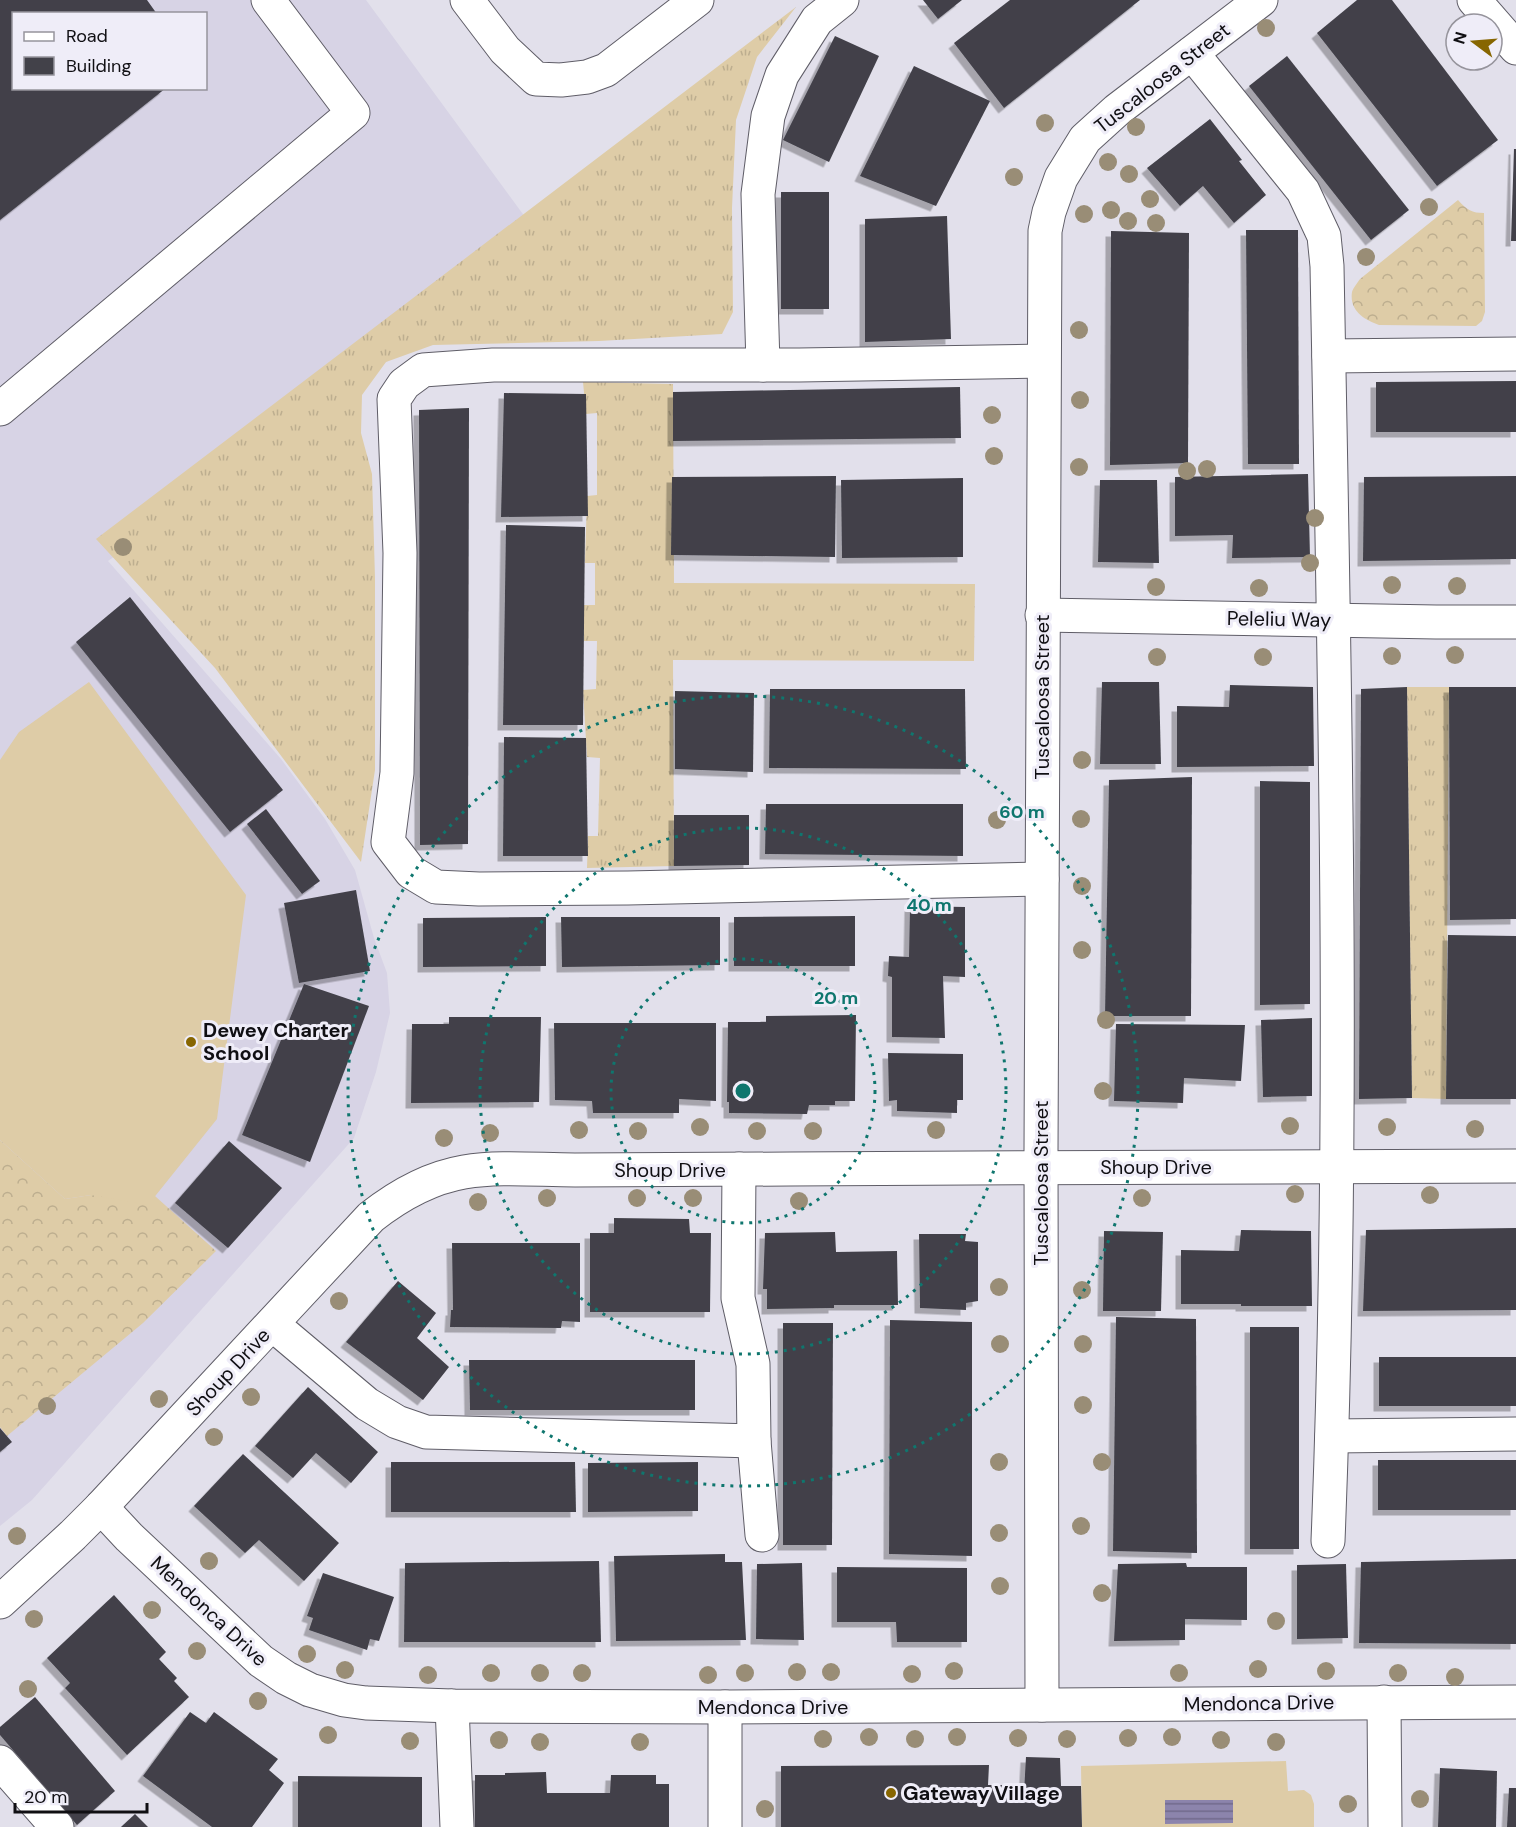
<svg xmlns="http://www.w3.org/2000/svg" width="1516" height="1827" font-family="'DM Sans',sans-serif">
<style>
.built{fill:#d7d3e5;fill-rule:evenodd}
.grass{fill:url(#grass-tufts)}
.forest{fill:url(#forest-crowns)}
.pitch{fill:#decca7}
.water{fill:url(#water-rules)}
.building{fill:#424149;filter:url(#shadow)}
.lines{fill:none;stroke-linecap:round;stroke-linejoin:round}
.minor-casing{stroke:#5f5d67;stroke-width:35}
.minor{stroke:#fff;stroke-width:33}
.tree{fill:#998d76}
.ring{fill:none;stroke:#0f766e;stroke-width:3;stroke-dasharray:3 6}
.poi-dot{fill:#876601;stroke:#efedf8;stroke-width:2}
.labels{text-anchor:middle;stroke-width:6;stroke-linejoin:round;paint-order:stroke}
.street-label{font-size:20px;fill:#100f13;stroke:#efedf8}
.poi-label{font-size:20px;font-weight:bold;fill:#100f13;stroke:#efedf8;text-anchor:start}
.centre{fill:#0f766e;stroke:#efedf8;stroke-width:3}
.ring-label{font-size:18px;text-anchor:middle;font-weight:bold;fill:#0f766e;stroke:#efedf8;stroke-width:6;stroke-linejoin:round;paint-order:stroke}
</style>
<defs>
<pattern id="grass-tufts" width="24" height="20" patternUnits="userSpaceOnUse" patternTransform="scale(1.5)"><rect width="24" height="20" fill="#decca7"/><path d="M3 7l-1-3M5 7V3M7 7l1-3M15 17l-1-3M17 17v-4M19 17l1-3" fill="none" stroke="#bdae8f"/></pattern>
<pattern id="forest-crowns" width="20" height="18" patternUnits="userSpaceOnUse" patternTransform="scale(1.5)"><rect width="20" height="18" fill="#decca7"/><path d="M2 6a3 3 0 1 1 6 0M12 15a3 3 0 1 1 6 0" fill="none" stroke="#bdae8f"/></pattern>
<pattern id="water-rules" width="6" height="5" patternUnits="userSpaceOnUse" patternTransform="scale(1.5)"><rect width="6" height="5" fill="#8c84ac"/><path d="M0 2.5h6" fill="none" stroke="#716a8b"/></pattern>
<filter id="shadow"><feDropShadow dx="-5.5" dy="5.5" stdDeviation="0" flood-color="#0004"/></filter>
</defs>
<rect width="100%" height="100%" fill="#e2e0eb"/>
<path class="built" d="M 0,0 L 366,0 L 547,247 L 108,561 L 281,759 L 325,819 L 355,870 L 374,938 L 387,973 L 390,1013 L 376,1072 L 354,1138 L 32,1500 L 0,1526 ZM 14,14 L 206,14 L 206,88 L 14,88 Z"/>
<g class="grass">
<path d="M 796,7 L 757,57 L 736,120 L 732,208 L 733,312 L 722,334 L 599,341 L 433,345 L 386,362 L 362,395 L 361,433 L 372,474 L 375,578 L 375,770 L 361,862 L 215,668 L 96,539 Z"/>
<path d="M 583,382 L 673,384 L 674,583 L 975,584 L 974,661 L 673,660 L 674,866 L 587,868 L 588,836 L 598,836 L 600,758 L 587,757 L 583,690 L 596,689 L 597,641 L 584,641 L 584,605 L 595,605 L 595,563 L 585,563 L 587,496 L 597,495 L 597,413 L 586,414 Z"/>
<path d="M 1407,687 L 1449,687 L 1446,1099 L 1412,1098 Z"/>
</g>
<g class="forest">
<path d="M 1458,200 C 1467,210 1472,213 1484,213 L 1485,312 L 1482,321 L 1476,326 L 1379,325 C 1365,320 1349,311 1352,292 C 1353,288 1358,282 1360,279 Z"/>
<path d="M 0,1140 L 65,1199 L 91,1195 L 155,1196 L 216,1251 L 143,1323 L 7,1436 L 0,1427 Z"/>
</g>
<g class="pitch">
<path d="M 89,682 L 246,895 L 217,1119 L 148,1205 L 91,1195 L 65,1199 L 0,1140 L 0,760 L 19,732 Z"/>
<path d="M 1286,1761 L 1288,1791 L 1304,1790 L 1311,1795 L 1314,1804 L 1314,1827 L 1082,1827 L 1081,1766 Z"/>
</g>
<path class="water" d="M 1165,1800 L 1233,1800 L 1233,1823 L 1165,1824 Z"/>
<g class="building">
<path d="M 0,0 L 147,0 L 157,14 L 14,14 L 14,88 L 166,88 L 0,220 Z"/>
<path d="M 923,0 L 962,0 L 938,19 Z"/>
<path d="M 1010,0 L 1140,0 L 1004,108 L 954,43 Z"/>
<path d="M 1357,0 L 1392,0 L 1498,140 L 1437,186 L 1317,33 Z"/>
<path d="M 835,36 L 879,56 L 829,162 L 783,140 Z"/>
<path d="M 1287,56 L 1409,210 L 1371,240 L 1249,86 Z"/>
<path d="M 914,66 L 990,101 L 936,206 L 860,176 Z"/>
<path d="M 1210,119 L 1242,160 L 1239,161 L 1266,195 L 1234,223 L 1203,186 L 1180,206 L 1147,168 Z"/>
<path d="M 1514,149 L 1516,149 L 1516,241 L 1511,241 Z"/>
<rect x="781" y="192" width="48" height="117"/>
<path d="M 947,216 L 951,339 L 865,342 L 865,219 Z"/>
<path d="M 1246,230 L 1298,230 L 1299,464 L 1248,464 Z"/>
<path d="M 1111,231 L 1189,233 L 1188,463 L 1110,465 Z"/>
<path d="M 1516,381 L 1516,432 L 1376,432 L 1376,382 Z"/>
<path d="M 960,387 L 961,438 L 673,441 L 673,392 Z"/>
<path d="M 504,393 L 586,394 L 588,516 L 501,517 Z"/>
<path d="M 469,408 L 468,844 L 420,845 L 419,410 Z"/>
<path d="M 1308,474 L 1310,557 L 1232,558 L 1233,535 L 1175,536 L 1175,477 Z"/>
<path d="M 836,476 L 835,557 L 671,555 L 672,477 Z"/>
<path d="M 1516,476 L 1516,559 L 1363,561 L 1364,477 Z"/>
<path d="M 963,478 L 963,557 L 842,558 L 841,480 Z"/>
<path d="M 1100,480 L 1157,480 L 1159,563 L 1098,562 Z"/>
<path d="M 506,525 L 585,527 L 583,725 L 503,725 Z"/>
<path d="M 130,597 L 283,790 L 230,832 L 76,642 Z"/>
<path d="M 1102,682 L 1159,682 L 1161,764 L 1100,764 Z"/>
<path d="M 1230,685 L 1313,687 L 1314,766 L 1177,767 L 1177,706 L 1229,707 Z"/>
<path d="M 1407,687 L 1412,1098 L 1359,1099 L 1361,689 Z"/>
<path d="M 1449,687 L 1516,687 L 1516,919 L 1450,920 Z"/>
<path d="M 770,689 L 965,689 L 966,769 L 769,768 Z"/>
<path d="M 675,691 L 754,693 L 753,772 L 675,769 Z"/>
<path d="M 504,737 L 586,738 L 588,856 L 503,856 Z"/>
<path d="M 1192,777 L 1191,1016 L 1105,1016 L 1109,780 Z"/>
<path d="M 1260,781 L 1310,782 L 1310,1004 L 1260,1005 Z"/>
<path d="M 766,804 L 963,804 L 963,856 L 765,854 Z"/>
<path d="M 266,809 L 320,881 L 302,894 L 247,824 Z"/>
<path d="M 674,815 L 749,815 L 749,865 L 674,866 Z"/>
<path d="M 356,890 L 370,971 L 299,983 L 284,903 Z"/>
<path d="M 910,906 L 965,907 L 965,977 L 943,976 L 945,1038 L 892,1037 L 892,977 L 888,976 L 889,956 L 909,957 Z"/>
<path d="M 855,916 L 855,966 L 734,966 L 734,917 Z"/>
<path d="M 546,917 L 546,966 L 423,967 L 423,918 Z"/>
<path d="M 561,917 L 720,917 L 720,965 L 562,967 Z"/>
<path d="M 1448,935 L 1516,936 L 1516,1099 L 1446,1099 Z"/>
<path d="M 304,984 L 369,1006 L 310,1162 L 242,1135 Z"/>
<path d="M 856,1015 L 855,1101 L 835,1101 L 835,1105 L 809,1105 L 807,1114 L 729,1113 L 729,1102 L 727,1102 L 728,1022 L 766,1022 L 766,1016 Z"/>
<path d="M 449,1017 L 541,1017 L 539,1102 L 411,1103 L 412,1024 L 449,1024 Z"/>
<path d="M 1312,1018 L 1312,1096 L 1263,1097 L 1261,1020 Z"/>
<path d="M 554,1023 L 716,1023 L 716,1101 L 679,1099 L 679,1113 L 593,1113 L 592,1101 L 555,1100 Z"/>
<path d="M 1116,1024 L 1245,1025 L 1241,1081 L 1184,1078 L 1183,1103 L 1114,1101 Z"/>
<path d="M 888,1053 L 963,1054 L 963,1100 L 957,1100 L 957,1113 L 897,1111 L 897,1100 L 889,1101 Z"/>
<path d="M 229,1141 L 282,1188 L 228,1248 L 175,1203 Z"/>
<path d="M 614,1218 L 689,1219 L 690,1233 L 711,1233 L 710,1312 L 590,1312 L 590,1233 L 614,1233 Z"/>
<path d="M 1516,1228 L 1516,1310 L 1363,1311 L 1366,1230 Z"/>
<path d="M 1241,1230 L 1311,1231 L 1312,1306 L 1241,1306 L 1241,1304 L 1181,1304 L 1181,1250 L 1239,1251 Z"/>
<path d="M 1104,1231 L 1163,1232 L 1161,1311 L 1103,1311 Z"/>
<path d="M 835,1232 L 836,1252 L 897,1251 L 898,1305 L 834,1305 L 834,1308 L 767,1309 L 767,1289 L 763,1289 L 765,1233 Z"/>
<path d="M 919,1234 L 966,1234 L 965,1241 L 978,1242 L 978,1301 L 966,1303 L 966,1310 L 920,1308 Z"/>
<path d="M 452,1243 L 580,1243 L 580,1322 L 562,1321 L 561,1328 L 450,1327 L 451,1310 L 453,1310 Z"/>
<path d="M 398,1281 L 436,1313 L 417,1338 L 449,1367 L 423,1400 L 346,1342 Z"/>
<path d="M 1116,1317 L 1196,1319 L 1197,1553 L 1113,1551 Z"/>
<path d="M 890,1320 L 972,1322 L 972,1556 L 889,1554 Z"/>
<path d="M 783,1323 L 833,1323 L 832,1545 L 783,1545 Z"/>
<rect x="1250" y="1327" width="49" height="222"/>
<rect x="1379" y="1357" width="137" height="49"/>
<path d="M 469,1360 L 695,1360 L 695,1410 L 470,1410 Z"/>
<path d="M 308,1387 L 378,1452 L 351,1483 L 316,1453 L 293,1478 L 255,1446 Z"/>
<path d="M 0,1428 L 12,1442 L 0,1452 Z"/>
<path d="M 243,1454 L 339,1543 L 304,1581 L 259,1540 L 245,1553 L 194,1506 Z"/>
<rect x="1378" y="1460" width="138" height="50"/>
<path d="M 391,1462 L 575,1462 L 576,1512 L 391,1512 Z"/>
<path d="M 698,1462 L 698,1511 L 588,1512 L 588,1463 Z"/>
<path d="M 725,1554 L 725,1562 L 742,1562 L 746,1640 L 616,1641 L 614,1556 Z"/>
<path d="M 1516,1559 L 1516,1644 L 1359,1643 L 1361,1562 Z"/>
<path d="M 599,1561 L 601,1642 L 404,1642 L 405,1563 Z"/>
<path d="M 802,1563 L 804,1640 L 756,1639 L 757,1564 Z"/>
<path d="M 1186,1563 L 1187,1567 L 1247,1567 L 1247,1620 L 1185,1619 L 1185,1640 L 1114,1641 L 1118,1564 Z"/>
<path d="M 1346,1564 L 1348,1638 L 1297,1639 L 1297,1565 Z"/>
<path d="M 837,1567 L 967,1568 L 967,1642 L 897,1642 L 896,1622 L 837,1622 Z"/>
<path d="M 323,1573 L 394,1597 L 379,1641 L 370,1639 L 367,1650 L 309,1630 L 313,1618 L 307,1616 Z"/>
<path d="M 114,1595 L 166,1652 L 159,1659 L 177,1678 L 174,1681 L 189,1697 L 127,1755 L 65,1688 L 70,1683 L 47,1658 Z"/>
<path d="M 35,1697 L 115,1791 L 77,1825 L 0,1735 L 0,1727 Z"/>
<path d="M 190,1712 L 206,1723 L 214,1712 L 278,1759 L 269,1770 L 284,1783 L 252,1827 L 212,1827 L 143,1776 Z"/>
<path d="M 1026,1757 L 1060,1758 L 1061,1786 L 1081,1786 L 1082,1827 L 781,1827 L 781,1766 L 989,1765 L 988,1785 L 1002,1785 L 1000,1794 L 1024,1792 Z"/>
<path d="M 1440,1768 L 1497,1771 L 1496,1827 L 1438,1827 Z"/>
<path d="M 546,1772 L 547,1793 L 610,1793 L 611,1775 L 656,1775 L 656,1784 L 669,1784 L 669,1827 L 475,1827 L 475,1775 L 505,1775 L 505,1773 Z"/>
<path d="M 298,1776 L 422,1777 L 422,1827 L 298,1827 Z"/>
<path d="M 1509,1788 L 1516,1788 L 1516,1827 L 1507,1827 Z"/>
<path d="M 135,1814 L 148,1827 L 121,1827 Z"/>
</g>
<g class="lines">
<g class="minor-casing">
<g id="minor">
<path d="M 467,0 L 505,50 L 536,79 L 561,80 L 587,77 L 606,70 L 697,0"/>
<path d="M 1474,0 L 1516,48"/>
<path d="M 1192,53 L 1303,191 L 1324,236 L 1327,266 C 1335,691 1345,1116 1328,1541"/>
<path d="M 1329,356 L 1516,354"/>
<path d="M 763,365 L 758,194 L 768,116 L 782,75 L 817,20 L 842,0"/>
<path d="M 0,409 L 353,113 L 268,0"/>
<path d="M 1042,615 L 1436,622 L 1516,622"/>
<path d="M 1042,879 L 628,888 L 479,889 L 436,887 L 411,872 L 388,842 L 397,773 L 400,553 L 394,399 L 404,384 L 423,370 L 493,365 L 799,365 L 1043,361"/>
<path d="M 739,1169 L 738,1298 L 753,1364 L 754,1441 L 762,1535"/>
<path d="M 272,1324 L 367,1404 L 397,1422 L 426,1432 L 754,1441"/>
<path d="M 1332,1436 L 1516,1434"/>
<path d="M 101,1507 L 129,1537 L 261,1661 L 286,1678 L 310,1690 L 344,1700 L 366,1703 L 452,1706 L 725,1707 L 1516,1702"/>
<path d="M 0,1602 L 73,1535 L 101,1507 L 371,1217 C 399,1195 429,1178 464,1172 C 500,1166 538,1170 575,1170 C 646,1170 718,1169 790,1169 C 1032,1168 1274,1166 1516,1166"/>
<path d="M 1384,1702 L 1385,1827"/>
<path d="M 1042,1705 L 1041,1152 L 1045,231 L 1049,212 L 1061,178 L 1085,139 L 1117,110 L 1261,0"/>
<path d="M 452,1706 L 457,1827"/>
<path d="M 725,1707 L 725,1827"/>
<path d="M 0,1762 L 57,1827"/>
</g>
</g>
<use href="#minor" class="minor"/>
</g>
<g class="tree">
<circle cx="1266" cy="28" r="9"/>
<circle cx="1045" cy="123" r="9"/>
<circle cx="1136" cy="127" r="9"/>
<circle cx="1108" cy="162" r="9"/>
<circle cx="1129" cy="174" r="9"/>
<circle cx="1014" cy="177" r="9"/>
<circle cx="1150" cy="199" r="9"/>
<circle cx="1429" cy="207" r="9"/>
<circle cx="1111" cy="210" r="9"/>
<circle cx="1084" cy="214" r="9"/>
<circle cx="1128" cy="221" r="9"/>
<circle cx="1156" cy="223" r="9"/>
<circle cx="1366" cy="257" r="9"/>
<circle cx="1079" cy="330" r="9"/>
<circle cx="1080" cy="400" r="9"/>
<circle cx="992" cy="415" r="9"/>
<circle cx="994" cy="456" r="9"/>
<circle cx="1079" cy="467" r="9"/>
<circle cx="1207" cy="469" r="9"/>
<circle cx="1187" cy="471" r="9"/>
<circle cx="1315" cy="518" r="9"/>
<circle cx="123" cy="547" r="9"/>
<circle cx="1310" cy="563" r="9"/>
<circle cx="1392" cy="585" r="9"/>
<circle cx="1457" cy="586" r="9"/>
<circle cx="1156" cy="587" r="9"/>
<circle cx="1259" cy="588" r="9"/>
<circle cx="1455" cy="655" r="9"/>
<circle cx="1392" cy="656" r="9"/>
<circle cx="1157" cy="657" r="9"/>
<circle cx="1263" cy="657" r="9"/>
<circle cx="1082" cy="760" r="9"/>
<circle cx="1081" cy="819" r="9"/>
<circle cx="997" cy="820" r="9"/>
<circle cx="1082" cy="886" r="9"/>
<circle cx="1082" cy="950" r="9"/>
<circle cx="1106" cy="1020" r="9"/>
<circle cx="1103" cy="1091" r="9"/>
<circle cx="1290" cy="1126" r="9"/>
<circle cx="700" cy="1127" r="9"/>
<circle cx="1387" cy="1127" r="9"/>
<circle cx="1475" cy="1129" r="9"/>
<circle cx="579" cy="1130" r="9"/>
<circle cx="936" cy="1130" r="9"/>
<circle cx="638" cy="1131" r="9"/>
<circle cx="757" cy="1131" r="9"/>
<circle cx="813" cy="1131" r="9"/>
<circle cx="490" cy="1133" r="9"/>
<circle cx="444" cy="1138" r="9"/>
<circle cx="1295" cy="1194" r="9"/>
<circle cx="1430" cy="1195" r="9"/>
<circle cx="547" cy="1198" r="9"/>
<circle cx="637" cy="1198" r="9"/>
<circle cx="693" cy="1198" r="9"/>
<circle cx="1142" cy="1198" r="9"/>
<circle cx="799" cy="1201" r="9"/>
<circle cx="478" cy="1202" r="9"/>
<circle cx="999" cy="1287" r="9"/>
<circle cx="1082" cy="1290" r="9"/>
<circle cx="339" cy="1301" r="9"/>
<circle cx="1000" cy="1344" r="9"/>
<circle cx="1083" cy="1344" r="9"/>
<circle cx="251" cy="1397" r="9"/>
<circle cx="159" cy="1399" r="9"/>
<circle cx="1083" cy="1405" r="9"/>
<circle cx="47" cy="1406" r="9"/>
<circle cx="214" cy="1437" r="9"/>
<circle cx="999" cy="1462" r="9"/>
<circle cx="1102" cy="1462" r="9"/>
<circle cx="1081" cy="1526" r="9"/>
<circle cx="999" cy="1533" r="9"/>
<circle cx="17" cy="1536" r="9"/>
<circle cx="209" cy="1561" r="9"/>
<circle cx="1000" cy="1586" r="9"/>
<circle cx="1102" cy="1593" r="9"/>
<circle cx="152" cy="1610" r="9"/>
<circle cx="34" cy="1619" r="9"/>
<circle cx="1276" cy="1621" r="9"/>
<circle cx="197" cy="1651" r="9"/>
<circle cx="307" cy="1654" r="9"/>
<circle cx="1258" cy="1669" r="9"/>
<circle cx="345" cy="1670" r="9"/>
<circle cx="954" cy="1671" r="9"/>
<circle cx="1326" cy="1671" r="9"/>
<circle cx="797" cy="1672" r="9"/>
<circle cx="831" cy="1672" r="9"/>
<circle cx="491" cy="1673" r="9"/>
<circle cx="540" cy="1673" r="9"/>
<circle cx="582" cy="1673" r="9"/>
<circle cx="745" cy="1673" r="9"/>
<circle cx="1179" cy="1673" r="9"/>
<circle cx="1398" cy="1673" r="9"/>
<circle cx="912" cy="1674" r="9"/>
<circle cx="428" cy="1675" r="9"/>
<circle cx="708" cy="1675" r="9"/>
<circle cx="1455" cy="1677" r="9"/>
<circle cx="28" cy="1689" r="9"/>
<circle cx="258" cy="1701" r="9"/>
<circle cx="328" cy="1735" r="9"/>
<circle cx="869" cy="1737" r="9"/>
<circle cx="957" cy="1737" r="9"/>
<circle cx="1172" cy="1737" r="9"/>
<circle cx="1018" cy="1738" r="9"/>
<circle cx="1128" cy="1738" r="9"/>
<circle cx="823" cy="1739" r="9"/>
<circle cx="915" cy="1739" r="9"/>
<circle cx="1067" cy="1739" r="9"/>
<circle cx="499" cy="1740" r="9"/>
<circle cx="1221" cy="1740" r="9"/>
<circle cx="410" cy="1741" r="9"/>
<circle cx="540" cy="1742" r="9"/>
<circle cx="640" cy="1742" r="9"/>
<circle cx="1276" cy="1742" r="9"/>
<circle cx="1420" cy="1799" r="9"/>
<circle cx="1348" cy="1804" r="9"/>
<circle cx="765" cy="1809" r="9"/>
</g>
<g class="ring">
<circle cx="743" cy="1091" r="132"/>
<circle cx="743" cy="1091" r="263"/>
<circle cx="743" cy="1091" r="395"/>
</g>
<g class="poi-dot">
<circle cx="191" cy="1042" r="6"/>
<circle cx="891" cy="1793" r="6"/>
</g>
<g class="labels">
<g class="street-label">
<text transform="translate(1162 78) rotate(-38)" y="7">Tuscaloosa Street</text>
<text transform="translate(1279 619) rotate(1)" y="7">Peleliu Way</text>
<text transform="translate(1042 697) rotate(-90)" y="7">Tuscaloosa Street</text>
<text x="1156" y="1174">Shoup Drive</text>
<text x="670" y="1177">Shoup Drive</text>
<text transform="translate(1041 1183) rotate(-90)" y="7">Tuscaloosa Street</text>
<text transform="translate(228 1372) rotate(-47)" y="7">Shoup Drive</text>
<text transform="translate(209 1611) rotate(43)" y="7">Mendonca Drive</text>
<text transform="translate(1259 1703) rotate(-1)" y="7">Mendonca Drive</text>
<text x="773" y="1714">Mendonca Drive</text>
</g>
<g class="poi-label">
<text x="203" y="1037">Dewey Charter<tspan x="203" dy="23">School</tspan></text>
<text x="903" y="1800">Gateway Village</text>
</g>
</g>
<circle cx="743" cy="1091" r="9" class="centre"/>
<g class="ring-label">
<text x="1022" y="818">60 m</text>
<text x="929" y="911">40 m</text>
<text x="836" y="1004">20 m</text>
</g>
<rect x="12" y="12" width="195" height="78" fill="#efedf8" stroke="#96949c" stroke-width="1.5"/>
<rect x="24" y="32" width="30" height="9" fill="#ffffff" stroke="#96949c" stroke-width="1.5"/>
<text x="66" y="42" font-size="18" fill="#100f13">Road</text>
<rect x="24" y="57" width="30" height="18" fill="#424149" stroke="#96949c" stroke-width="1.5"/>
<text x="66" y="72" font-size="18" fill="#100f13">Building</text>
<g transform="translate(1474 42) rotate(286)"><circle r="28" fill="#efedf8" stroke="#96949c" stroke-width="1.5"/>
<path d="M0-4.5L10 22L0 15L-10 22Z" fill="#876601"/>
<text y="-9" font-size="16" font-weight="bold" text-anchor="middle" fill="#100f13">N</text>
</g>
<path d="M15 1803v9h132v-9" fill="none" stroke="#100f13" stroke-width="3"/>
<text x="24" y="1803" font-size="18" fill="#100f13" stroke="#efedf8" stroke-width="4.5" paint-order="stroke">20 m</text>
</svg>
